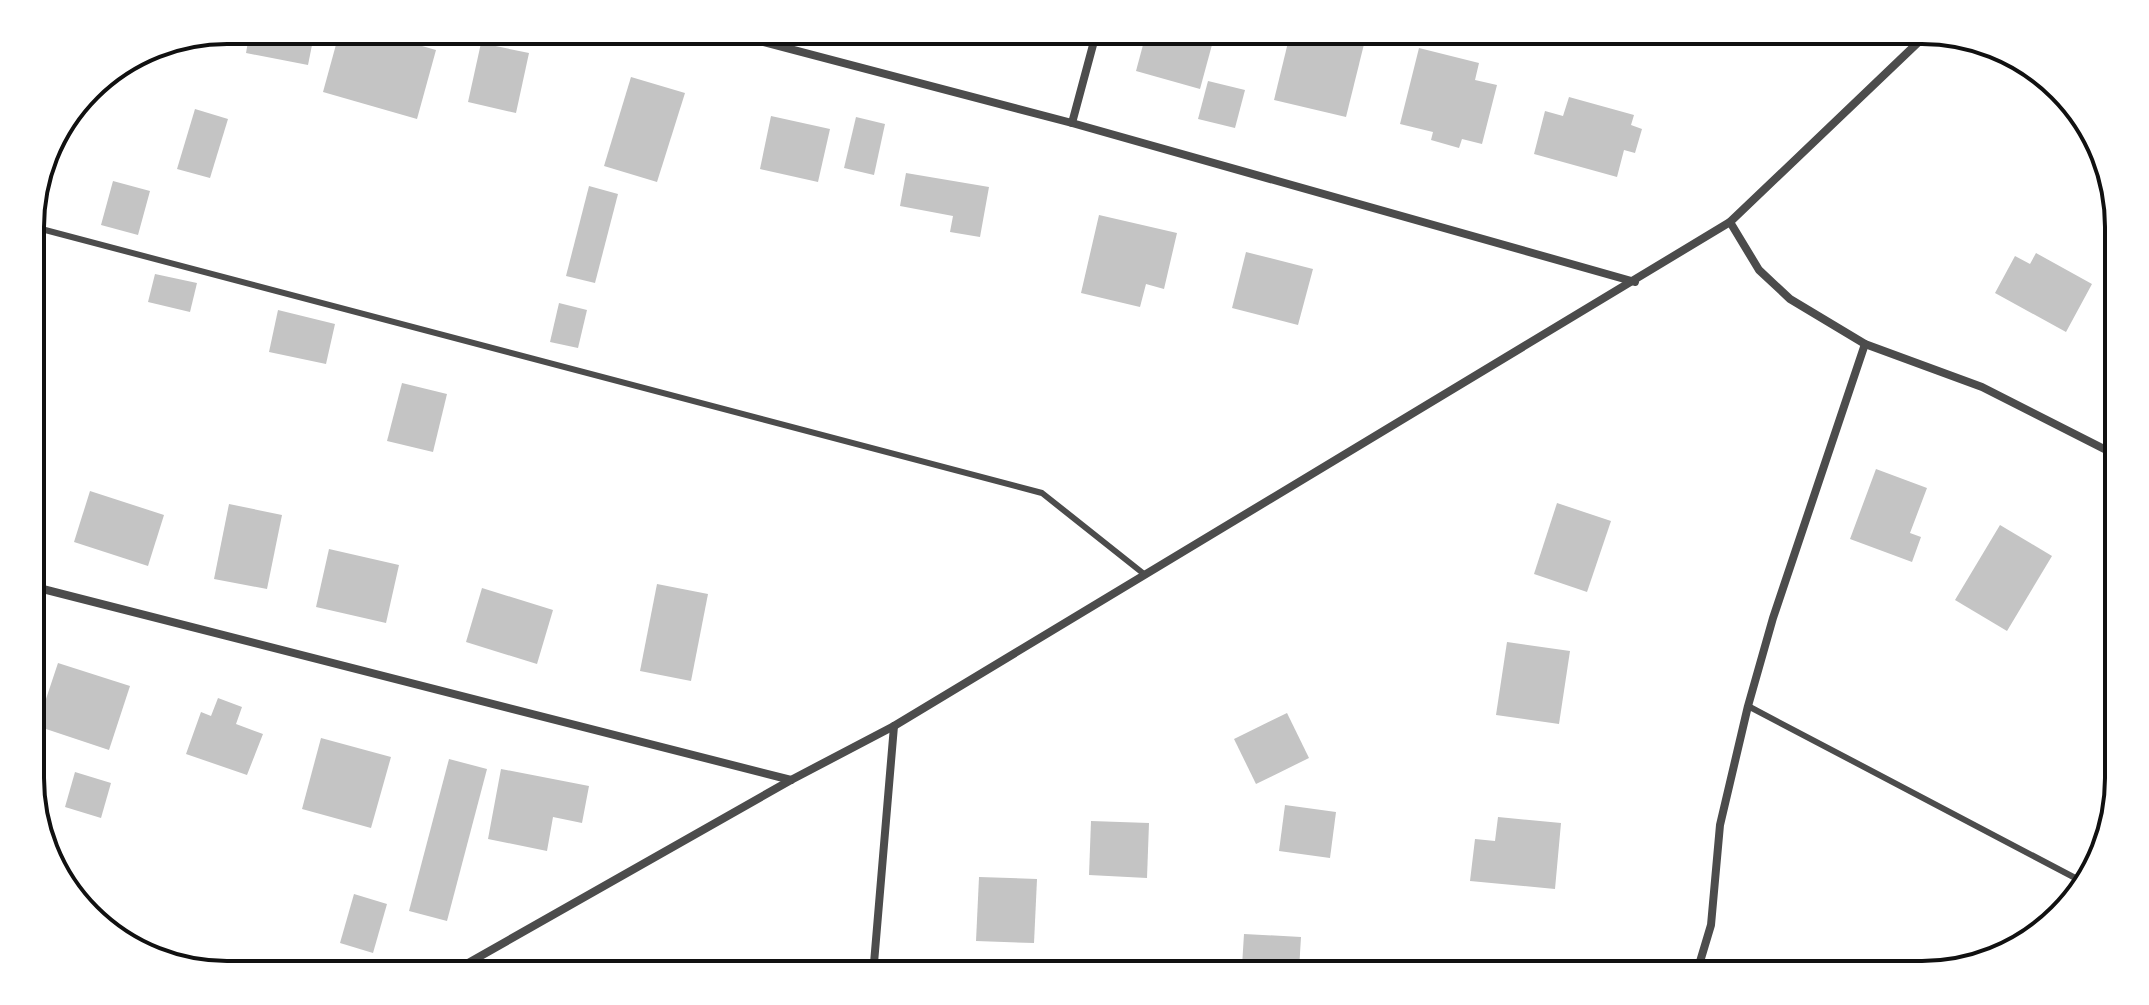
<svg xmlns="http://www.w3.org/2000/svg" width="2149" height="1005" font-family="'Exo 2',sans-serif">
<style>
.building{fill:#c4c4c4}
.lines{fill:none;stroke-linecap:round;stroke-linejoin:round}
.service{stroke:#4c4c4c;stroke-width:6}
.minor{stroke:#4c4c4c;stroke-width:8}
.rim{fill:none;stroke:#111;stroke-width:4}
</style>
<rect width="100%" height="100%" fill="#fff"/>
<g class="building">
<path d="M 250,30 L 315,30 L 308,65 L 246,53 Z"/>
<path d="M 340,30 L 366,30 L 436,50 L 417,119 L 323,92 Z"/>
<path d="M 1147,30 L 1216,30 L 1200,89 L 1136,71 Z"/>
<path d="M 1291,30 L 1357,30 L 1367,32 L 1346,117 L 1274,100 Z"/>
<path d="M 481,43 L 529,53 L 516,113 L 468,102 Z"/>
<path d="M 1419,48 L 1479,63 L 1475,80 L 1497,85 L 1482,144 L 1462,139 L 1459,148 L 1431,140 L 1433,132 L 1400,124 Z"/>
<path d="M 631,77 L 685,93 L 657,182 L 604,166 Z"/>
<path d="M 1208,81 L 1245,90 L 1235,128 L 1198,119 Z"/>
<path d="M 1569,97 L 1634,115 L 1631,125 L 1642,129 L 1635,153 L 1624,150 L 1617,177 L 1534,154 L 1545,111 L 1563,116 Z"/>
<path d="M 195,109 L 228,119 L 210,178 L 177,169 Z"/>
<path d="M 771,116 L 830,129 L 818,182 L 760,169 Z"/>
<path d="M 856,117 L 885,124 L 874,175 L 844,168 Z"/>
<path d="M 906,173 L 989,187 L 980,237 L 950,232 L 953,216 L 900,206 Z"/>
<path d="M 113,181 L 150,191 L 138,235 L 101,225 Z"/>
<path d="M 589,186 L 618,194 L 595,283 L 566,276 Z"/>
<path d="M 1099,215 L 1177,233 L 1164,289 L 1146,284 L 1140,307 L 1081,293 Z"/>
<path d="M 1246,252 L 1313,269 L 1298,325 L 1232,308 Z"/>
<path d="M 2036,253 L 2092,284 L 2066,332 L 1995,293 L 2015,256 L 2030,264 Z"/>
<path d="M 155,274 L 197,283 L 190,312 L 148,302 Z"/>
<path d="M 559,303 L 587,310 L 578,348 L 550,342 Z"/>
<path d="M 278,310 L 335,324 L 326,364 L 269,352 Z"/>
<path d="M 402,383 L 447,394 L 433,452 L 387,441 Z"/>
<path d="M 1876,469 L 1927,488 L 1910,533 L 1921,537 L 1912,562 L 1850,539 Z"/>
<path d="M 31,475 L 45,480 L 32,520 L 31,520 Z"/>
<path d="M 90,491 L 164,515 L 148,566 L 74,542 Z"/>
<path d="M 1557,503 L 1611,521 L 1587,592 L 1534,574 Z"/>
<path d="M 229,504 L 282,515 L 267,589 L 214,579 Z"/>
<path d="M 2000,525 L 2052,556 L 2007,631 L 1955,600 Z"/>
<path d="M 329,549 L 399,565 L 386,623 L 316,607 Z"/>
<path d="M 657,584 L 708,594 L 691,681 L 640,671 Z"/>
<path d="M 482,588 L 553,610 L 537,664 L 466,642 Z"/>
<path d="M 2119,634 L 2119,674 L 2104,668 Z"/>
<path d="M 1507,642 L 1570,651 L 1559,724 L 1496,715 Z"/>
<path d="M 58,663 L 130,686 L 109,750 L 37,726 Z"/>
<path d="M 218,698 L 242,707 L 236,724 L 263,734 L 247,775 L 186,754 L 201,712 L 211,716 Z"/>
<path d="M 1287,713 L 1309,758 L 1256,784 L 1234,739 Z"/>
<path d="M 321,738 L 391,757 L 371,828 L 302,809 Z"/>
<path d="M 449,759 L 487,769 L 447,921 L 409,911 Z"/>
<path d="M 501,769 L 589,786 L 582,823 L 553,817 L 547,851 L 488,839 Z"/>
<path d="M 75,772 L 111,783 L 101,818 L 65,807 Z"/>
<path d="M 1285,805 L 1336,812 L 1330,858 L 1279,851 Z"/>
<path d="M 1498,817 L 1561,823 L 1555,889 L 1470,881 L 1475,839 L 1495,841 Z"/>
<path d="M 1091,821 L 1149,823 L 1147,878 L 1089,875 Z"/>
<path d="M 979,877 L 1037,879 L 1034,943 L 976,941 Z"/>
<path d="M 354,894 L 387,904 L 373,953 L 340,943 Z"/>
<path d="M 1244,934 L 1301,937 L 1299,970 L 1242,966 Z"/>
</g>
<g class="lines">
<g class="service">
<path d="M 30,226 L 1042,493 L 1144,574"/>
<path d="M 1748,706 L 2081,881"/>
</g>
<g class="minor">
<path d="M 718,30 L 1072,123 L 1635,282"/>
<path d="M 1072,123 L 1097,30"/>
<path d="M 1730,222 L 1759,270 L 1790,299 L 1865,344 L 1982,387 L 2118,456"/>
<path d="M 31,586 L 791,780"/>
<path d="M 447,975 L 791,780 L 894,726 L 1730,222 L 1929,32"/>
<path d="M 873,975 L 894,726"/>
<path d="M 1696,975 L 1711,925 L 1720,825 L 1748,706 L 1773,618 L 1865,344"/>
</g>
</g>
<path d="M0 0H2149V1005H0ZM227 44H1922A183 183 0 0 1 2105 227V778A183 183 0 0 1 1922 961H227A183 183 0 0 1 44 778V227A183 183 0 0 1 227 44Z" fill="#fff" fill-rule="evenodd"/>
<path class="rim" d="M227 44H1922A183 183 0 0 1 2105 227V778A183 183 0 0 1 1922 961H227A183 183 0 0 1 44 778V227A183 183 0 0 1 227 44Z"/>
</svg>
